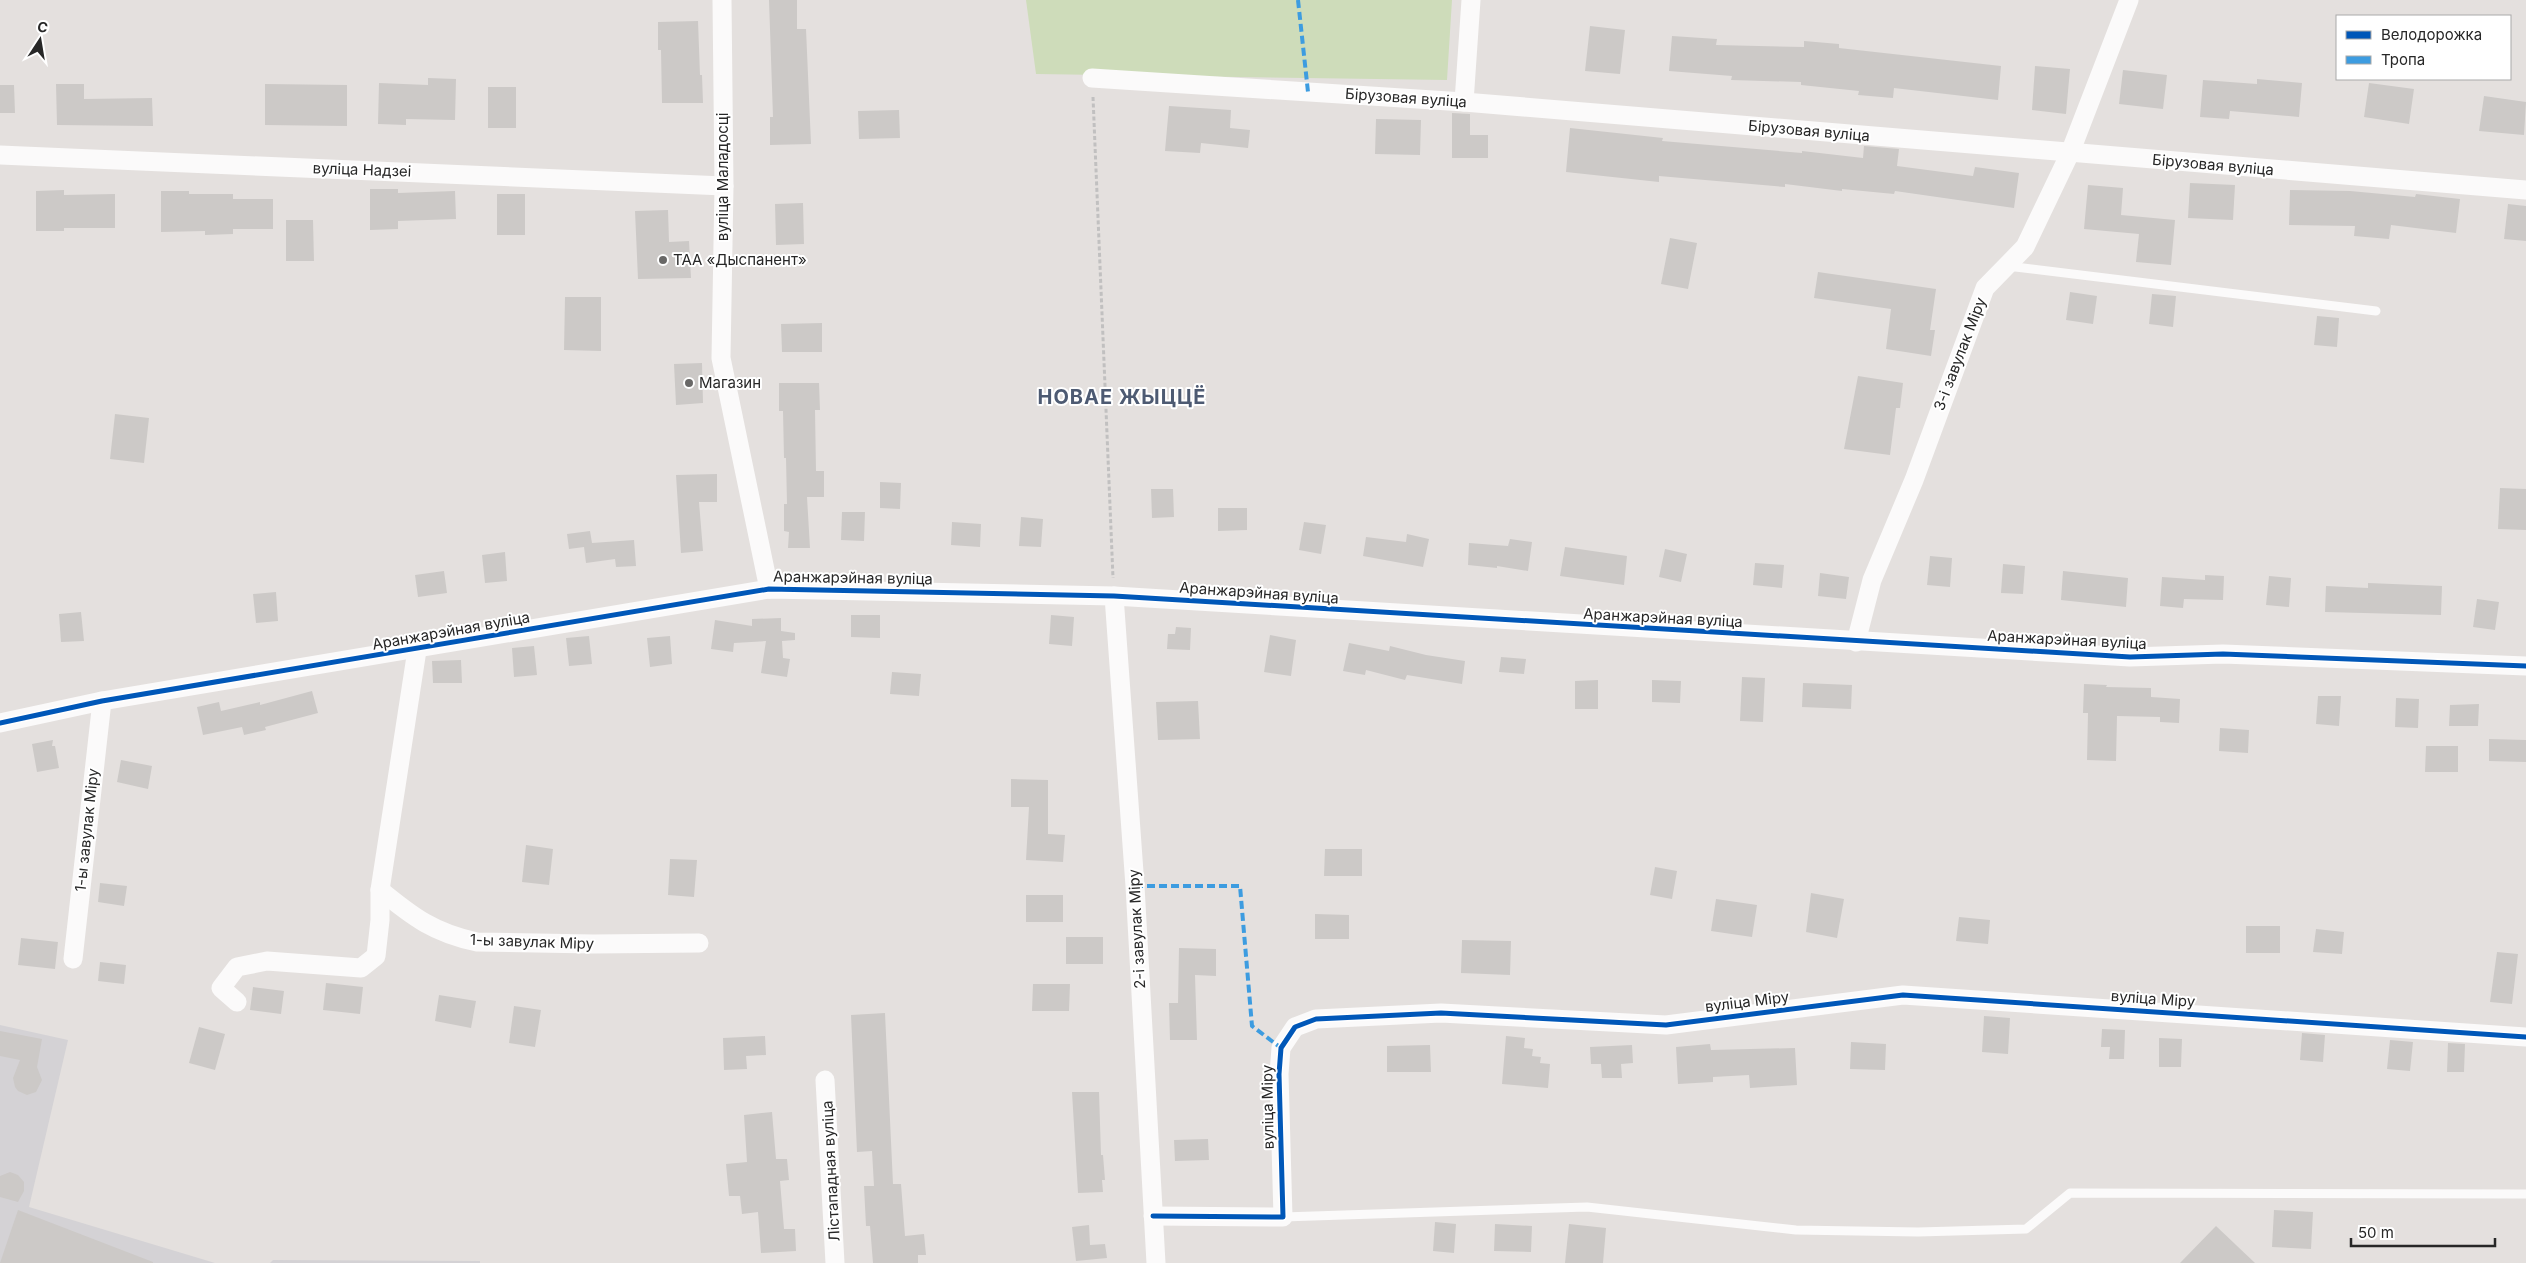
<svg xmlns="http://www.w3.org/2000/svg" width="2526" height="1263" font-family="Inter,sans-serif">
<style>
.industrial{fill:#d4d2d5}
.green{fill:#cedcba}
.building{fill:#ccc9c7}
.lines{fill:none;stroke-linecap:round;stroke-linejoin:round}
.path{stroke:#c1c0c0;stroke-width:3;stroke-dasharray:4 2.5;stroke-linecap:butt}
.lane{stroke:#fbfafa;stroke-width:9}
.street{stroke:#fbfafa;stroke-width:19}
.quiet{stroke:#3d9ce0;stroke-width:4;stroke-dasharray:8 4;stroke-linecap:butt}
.cycleway-casing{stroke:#fff;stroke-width:8}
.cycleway{stroke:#0057b8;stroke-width:5}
.poi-dot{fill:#696867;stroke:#fff;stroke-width:2}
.labels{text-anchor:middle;stroke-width:4;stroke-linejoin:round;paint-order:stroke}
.street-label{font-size:15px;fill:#272727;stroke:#fff}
.poi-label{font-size:15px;fill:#272727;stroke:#fff;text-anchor:start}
.district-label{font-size:20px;font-weight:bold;letter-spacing:1px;fill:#4d5a72;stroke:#fff}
</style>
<rect width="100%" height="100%" fill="#e4e0de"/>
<g class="industrial">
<path d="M 0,1025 L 68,1040 L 29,1207 L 215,1263 L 0,1263 Z"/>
<path d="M 273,1260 L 480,1261 L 480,1263 L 270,1263 Z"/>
</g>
<path class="green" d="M 1026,0 L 1452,0 L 1447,80 L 1036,74 Z"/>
<g class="building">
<path d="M 769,0 L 797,0 L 797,29 L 806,29 L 811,144 L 770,145 L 770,117 L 773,117 Z"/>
<path d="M 698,21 L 700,75 L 702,75 L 703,103 L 662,103 L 661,50 L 658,50 L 658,22 Z"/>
<path d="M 1590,26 L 1625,30 L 1620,74 L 1585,71 Z"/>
<path d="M 1672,36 L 1717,39 L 1716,45 L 1804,47 L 1804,41 L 1839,44 L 1839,48 L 2001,66 L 1998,100 L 1894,88 L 1893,98 L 1858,95 L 1859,91 L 1801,85 L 1801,82 L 1731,80 L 1732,76 L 1669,71 Z"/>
<path d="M 2035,66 L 2070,69 L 2066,114 L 2032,110 Z"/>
<path d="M 2123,70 L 2167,75 L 2163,109 L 2119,104 Z"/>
<path d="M 428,78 L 456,79 L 455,120 L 406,119 L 406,125 L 378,124 L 379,83 L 428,85 Z"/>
<path d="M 2257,79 L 2302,83 L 2299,117 L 2230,111 L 2229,119 L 2200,117 L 2203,80 L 2257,84 Z"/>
<path d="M 2369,83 L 2414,89 L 2409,124 L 2364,117 Z"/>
<path d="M 56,84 L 84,84 L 84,99 L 152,98 L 153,126 L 57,125 Z"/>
<path d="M 265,84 L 347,85 L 347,126 L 265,125 Z"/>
<path d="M 0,85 L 14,85 L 15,113 L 0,113 Z"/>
<rect x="488" y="87" width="28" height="41"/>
<path d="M 2484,96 L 2526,102 L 2524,135 L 2479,131 Z"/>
<path d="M 1169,106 L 1231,110 L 1230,128 L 1250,130 L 1248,148 L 1201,143 L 1200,153 L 1165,151 Z"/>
<path d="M 899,110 L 900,138 L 859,139 L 858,111 Z"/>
<path d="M 1452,113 L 1470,114 L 1470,135 L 1488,135 L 1488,158 L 1452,158 Z"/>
<path d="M 1376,119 L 1421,120 L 1420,155 L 1375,154 Z"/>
<path d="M 1570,128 L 1663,138 L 1662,141 L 1802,153 L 1802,151 L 1863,158 L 1864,146 L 1899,149 L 1897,166 L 1973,176 L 1975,167 L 2019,173 L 2014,208 L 1895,191 L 1894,194 L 1842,189 L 1842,191 L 1785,184 L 1785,187 L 1659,176 L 1659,182 L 1566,172 Z"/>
<path d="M 2190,183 L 2235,185 L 2233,220 L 2188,218 Z"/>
<path d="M 2088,185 L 2123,188 L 2121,215 L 2175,220 L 2171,265 L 2136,262 L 2139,234 L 2084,229 Z"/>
<path d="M 370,189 L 398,189 L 398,193 L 455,191 L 456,219 L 398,221 L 398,229 L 370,230 Z"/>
<path d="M 64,190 L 64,195 L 115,194 L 115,228 L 64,228 L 64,231 L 36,231 L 36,191 Z"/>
<path d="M 2290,190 L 2350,191 L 2415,197 L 2416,194 L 2460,199 L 2456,233 L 2391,225 L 2389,239 L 2354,236 L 2355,226 L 2289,225 Z"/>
<path d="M 161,191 L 189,191 L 189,194 L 233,194 L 233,199 L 273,199 L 273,229 L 233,229 L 233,234 L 205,235 L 205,231 L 161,232 Z"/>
<rect x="497" y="194" width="28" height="41"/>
<path d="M 803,203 L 804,244 L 776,245 L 775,204 Z"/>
<path d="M 2508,204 L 2526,206 L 2526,241 L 2504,239 Z"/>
<path d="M 668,210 L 669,242 L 689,241 L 691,278 L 638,279 L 635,211 Z"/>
<path d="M 286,220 L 313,220 L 314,261 L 286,261 Z"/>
<path d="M 1670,238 L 1697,243 L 1688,289 L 1661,284 Z"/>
<path d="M 1818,272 L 1936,289 L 1930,330 L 1935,330 L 1931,356 L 1886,349 L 1891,309 L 1814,298 Z"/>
<path d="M 2070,292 L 2097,296 L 2093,324 L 2066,320 Z"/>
<path d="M 2152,294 L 2176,296 L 2173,327 L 2149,324 Z"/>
<path d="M 565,297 L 601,297 L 601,351 L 564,350 Z"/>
<path d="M 2317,316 L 2339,318 L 2337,347 L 2314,345 Z"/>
<path d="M 822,323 L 822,352 L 782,352 L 781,324 Z"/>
<path d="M 702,363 L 703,403 L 676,405 L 674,364 Z"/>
<path d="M 1858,376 L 1903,383 L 1900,408 L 1896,408 L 1890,455 L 1844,449 Z"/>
<path d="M 779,383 L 819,383 L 820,410 L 815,410 L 816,471 L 824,471 L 824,497 L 807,497 L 810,548 L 788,548 L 789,532 L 784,531 L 784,504 L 787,504 L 786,458 L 784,458 L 783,411 L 779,411 Z"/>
<path d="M 115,414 L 149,418 L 144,463 L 110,459 Z"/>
<path d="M 717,474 L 717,502 L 699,502 L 703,551 L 681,553 L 676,475 Z"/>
<path d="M 880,482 L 901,483 L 900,509 L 880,508 Z"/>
<path d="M 2500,488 L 2526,489 L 2526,530 L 2498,529 Z"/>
<path d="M 1151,489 L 1173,489 L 1174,517 L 1152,518 Z"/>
<path d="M 1218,508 L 1247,508 L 1247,530 L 1218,531 Z"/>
<path d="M 842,512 L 865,512 L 864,541 L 841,540 Z"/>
<path d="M 1021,517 L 1043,519 L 1041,547 L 1019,546 Z"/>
<path d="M 952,522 L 981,524 L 980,547 L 951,545 Z"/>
<path d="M 1304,522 L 1326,525 L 1321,554 L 1299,550 Z"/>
<path d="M 590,531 L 592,543 L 634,540 L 636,566 L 616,567 L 615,559 L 586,563 L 584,547 L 569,549 L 567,534 Z"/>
<path d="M 1407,534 L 1429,539 L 1423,567 L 1363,556 L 1366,537 L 1406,542 Z"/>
<path d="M 1510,539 L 1532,542 L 1528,571 L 1497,566 L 1497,568 L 1468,565 L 1469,543 L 1508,546 Z"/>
<path d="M 1565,547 L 1627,556 L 1624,585 L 1560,576 Z"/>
<path d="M 1665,549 L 1687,554 L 1681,582 L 1659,577 Z"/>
<path d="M 505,552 L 507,581 L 485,583 L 482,555 Z"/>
<path d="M 1930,556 L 1952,558 L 1950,587 L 1927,585 Z"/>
<path d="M 1755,563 L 1784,565 L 1782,588 L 1753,585 Z"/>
<path d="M 2003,564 L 2025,566 L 2023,594 L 2001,593 Z"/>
<path d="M 444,571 L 447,593 L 418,597 L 415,575 Z"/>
<path d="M 2063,571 L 2128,578 L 2126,607 L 2061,600 Z"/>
<path d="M 1820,573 L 1849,577 L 1846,599 L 1818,596 Z"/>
<path d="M 2205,575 L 2224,576 L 2223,600 L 2184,599 L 2183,608 L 2160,606 L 2162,577 L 2205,580 Z"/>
<path d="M 2269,576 L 2291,578 L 2289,607 L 2266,605 Z"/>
<path d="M 2368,583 L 2442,586 L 2441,615 L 2325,612 L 2326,586 L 2368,588 Z"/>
<path d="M 276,592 L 278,621 L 256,623 L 253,594 Z"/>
<path d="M 2477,599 L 2499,602 L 2495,630 L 2473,627 Z"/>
<path d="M 81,612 L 84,641 L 61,642 L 59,614 Z"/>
<path d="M 851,615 L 880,615 L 880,638 L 851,637 Z"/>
<path d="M 1051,615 L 1074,617 L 1072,646 L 1049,644 Z"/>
<path d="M 781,618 L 781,631 L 795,633 L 795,640 L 782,641 L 783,658 L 790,659 L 787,677 L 761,673 L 766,641 L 734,643 L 733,652 L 711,649 L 715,620 L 752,626 L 752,619 Z"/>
<path d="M 1176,627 L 1191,628 L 1190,650 L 1167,649 L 1168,634 L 1175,634 Z"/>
<path d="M 1270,635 L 1296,640 L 1291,676 L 1264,672 Z"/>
<path d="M 589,636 L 592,664 L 569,666 L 566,638 Z"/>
<path d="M 670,636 L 672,664 L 650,667 L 647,638 Z"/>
<path d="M 1349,643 L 1389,651 L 1390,646 L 1426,655 L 1465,661 L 1462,684 L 1407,675 L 1405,680 L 1366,670 L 1365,675 L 1343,671 Z"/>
<path d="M 534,646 L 537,675 L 514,677 L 512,648 Z"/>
<path d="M 1501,657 L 1526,659 L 1524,674 L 1499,672 Z"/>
<path d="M 461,660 L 462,683 L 433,683 L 432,661 Z"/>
<path d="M 892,672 L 921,674 L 919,696 L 890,694 Z"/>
<path d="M 1742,677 L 1765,678 L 1763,722 L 1740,721 Z"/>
<path d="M 1598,680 L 1598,709 L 1575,709 L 1575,681 Z"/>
<path d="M 1652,680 L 1681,681 L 1680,703 L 1652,702 Z"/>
<path d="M 1803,683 L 1852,685 L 1851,709 L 1802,707 Z"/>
<path d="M 2084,684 L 2107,685 L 2106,687 L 2151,688 L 2151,697 L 2180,699 L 2179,723 L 2160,722 L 2160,717 L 2117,716 L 2116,761 L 2087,760 L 2088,713 L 2083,713 Z"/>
<path d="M 312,691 L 318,713 L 265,727 L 266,730 L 244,735 L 242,727 L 203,735 L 197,707 L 219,702 L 221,711 L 260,702 L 260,705 Z"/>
<path d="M 2318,696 L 2341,696 L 2339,726 L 2316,724 Z"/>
<path d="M 2396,698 L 2419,699 L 2418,728 L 2395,727 Z"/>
<path d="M 1198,701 L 1200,739 L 1158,740 L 1156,702 Z"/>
<path d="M 2479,704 L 2478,726 L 2449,726 L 2450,705 Z"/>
<path d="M 2220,728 L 2249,730 L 2248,753 L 2219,751 Z"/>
<path d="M 2489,739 L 2526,740 L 2526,762 L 2489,761 Z"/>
<path d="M 53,740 L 52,746 L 55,746 L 59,768 L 37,772 L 32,744 Z"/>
<path d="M 2426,746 L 2458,746 L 2458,772 L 2425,772 Z"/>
<path d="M 121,760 L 152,766 L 148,789 L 117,782 Z"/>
<path d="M 1011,779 L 1048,780 L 1048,834 L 1065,835 L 1063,862 L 1026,860 L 1029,807 L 1011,807 Z"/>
<path d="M 526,845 L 553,849 L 549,885 L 522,882 Z"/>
<path d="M 1325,849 L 1362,849 L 1362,876 L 1324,876 Z"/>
<path d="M 670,859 L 697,860 L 694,897 L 668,895 Z"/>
<path d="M 1655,867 L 1677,871 L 1672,899 L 1650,895 Z"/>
<path d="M 100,883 L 127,886 L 124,906 L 98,902 Z"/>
<path d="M 1811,893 L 1844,899 L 1837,938 L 1806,932 Z"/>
<rect x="1026" y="895" width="37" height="27"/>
<path d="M 1716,899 L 1757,905 L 1752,937 L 1711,931 Z"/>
<path d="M 1315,914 L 1349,915 L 1349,939 L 1315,939 Z"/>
<path d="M 1959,917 L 1990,920 L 1988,944 L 1956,941 Z"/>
<rect x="2246" y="926" width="34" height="27"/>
<path d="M 2316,929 L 2344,932 L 2342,954 L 2313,952 Z"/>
<rect x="1066" y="937" width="37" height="27"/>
<path d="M 21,938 L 58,942 L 55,969 L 18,965 Z"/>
<path d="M 1462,940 L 1511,941 L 1510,975 L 1461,973 Z"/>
<path d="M 1179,948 L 1216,949 L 1216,976 L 1195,975 L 1197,1040 L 1170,1040 L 1169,1003 L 1178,1003 Z"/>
<path d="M 2497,952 L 2518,954 L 2512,1004 L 2490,1002 Z"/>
<path d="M 100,962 L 126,965 L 124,984 L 98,981 Z"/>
<path d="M 326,983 L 363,987 L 360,1014 L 323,1010 Z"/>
<path d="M 1033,984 L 1070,984 L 1069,1011 L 1032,1011 Z"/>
<path d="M 253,987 L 284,991 L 281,1014 L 250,1010 Z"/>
<path d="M 439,995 L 476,1001 L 471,1028 L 435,1021 Z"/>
<path d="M 514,1006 L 541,1010 L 535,1047 L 509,1043 Z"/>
<path d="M 885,1013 L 893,1184 L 901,1184 L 905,1236 L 924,1234 L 926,1255 L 918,1255 L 918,1263 L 873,1263 L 870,1226 L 866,1226 L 864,1186 L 874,1186 L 872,1151 L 857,1152 L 851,1015 Z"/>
<path d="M 1984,1016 L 2010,1018 L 2008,1054 L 1982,1052 Z"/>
<path d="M 199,1027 L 225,1034 L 215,1070 L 189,1063 Z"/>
<path d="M 2102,1029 L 2125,1030 L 2124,1059 L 2109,1059 L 2110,1047 L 2101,1047 Z"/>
<path d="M 0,1031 L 42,1039 L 37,1067 L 42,1080 L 36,1092 L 27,1095 L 18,1091 L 15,1087 L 13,1078 L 20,1060 L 0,1056 Z"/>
<path d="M 2302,1033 L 2325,1035 L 2323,1062 L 2300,1060 Z"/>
<path d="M 765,1036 L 766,1055 L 746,1056 L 747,1069 L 724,1070 L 723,1038 Z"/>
<path d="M 1506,1036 L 1525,1038 L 1524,1048 L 1533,1049 L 1532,1056 L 1541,1057 L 1540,1063 L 1550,1064 L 1548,1088 L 1502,1084 Z"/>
<path d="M 2159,1038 L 2182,1039 L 2181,1067 L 2159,1067 Z"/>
<path d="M 2390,1040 L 2413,1042 L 2410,1071 L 2387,1069 Z"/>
<path d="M 1851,1042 L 1886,1044 L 1885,1070 L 1850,1069 Z"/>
<path d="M 2448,1043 L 2465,1044 L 2464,1072 L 2447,1072 Z"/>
<path d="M 1710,1044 L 1711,1050 L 1795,1048 L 1797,1085 L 1750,1088 L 1749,1075 L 1713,1077 L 1713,1082 L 1678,1084 L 1676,1047 Z"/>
<path d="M 1430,1045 L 1431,1072 L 1387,1072 L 1387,1046 Z"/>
<path d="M 1632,1045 L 1633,1063 L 1621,1064 L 1622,1078 L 1602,1078 L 1601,1064 L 1591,1064 L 1590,1047 Z"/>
<path d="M 1072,1092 L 1099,1092 L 1101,1155 L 1103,1155 L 1105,1180 L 1102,1180 L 1103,1192 L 1078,1193 Z"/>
<path d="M 772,1112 L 776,1159 L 787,1159 L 789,1180 L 780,1181 L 784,1229 L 795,1229 L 796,1251 L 761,1253 L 758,1212 L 742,1214 L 740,1196 L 729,1196 L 726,1164 L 747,1162 L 744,1115 Z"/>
<path d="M 1208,1139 L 1209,1160 L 1175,1161 L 1174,1140 Z"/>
<path d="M 10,1172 L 18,1175 L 24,1182 L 24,1191 L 18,1202 L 0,1197 L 0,1176 Z"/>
<path d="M 18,1210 L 153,1262 L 153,1263 L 0,1263 Z"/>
<path d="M 2274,1210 L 2313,1212 L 2311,1249 L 2272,1247 Z"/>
<path d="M 1435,1222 L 1456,1224 L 1454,1253 L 1433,1251 Z"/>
<path d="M 1495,1224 L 1532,1226 L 1531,1252 L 1494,1251 Z"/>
<path d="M 1569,1224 L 1606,1228 L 1603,1263 L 1565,1263 Z"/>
<path d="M 1089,1225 L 1090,1245 L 1105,1244 L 1107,1258 L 1076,1261 L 1072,1227 Z"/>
<path d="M 2216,1226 L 2255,1263 L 2180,1263 Z"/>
</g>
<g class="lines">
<path class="path" d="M 1093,97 L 1113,578"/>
<g class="lane">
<path d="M 2007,266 L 2376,311"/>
<path d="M 1283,1217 L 1587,1207 L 1796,1230 L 1918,1232 L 2026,1229 L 2070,1193 L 2526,1194"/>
</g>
<g class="street">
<path d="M 722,0 L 724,186 L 721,358 L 769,589"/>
<path d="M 1092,78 L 1464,102 L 2526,190"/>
<path d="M 1464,102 L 1471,0"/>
<path d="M 0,155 L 724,186"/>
<path d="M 1114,596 L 1135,886 L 1156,1263"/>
<path d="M 1856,642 L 1872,580 L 1914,480 L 1985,288 L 2025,247 L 2070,153 L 2129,0"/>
<path d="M 0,723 L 102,701 L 769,589 L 1114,596 L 2130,657 L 2223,654 L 2526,666"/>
<path d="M 380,890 C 413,917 434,933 477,942 L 593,944 L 699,943"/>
<path d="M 73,959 L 102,701"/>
<path d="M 237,1002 L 221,988 L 237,967 L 267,961 L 361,968 L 376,956 L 380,920 L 380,890 L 417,650"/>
<path d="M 825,1080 L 835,1263"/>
<path d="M 1153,1216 L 1283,1217 L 1279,1074 L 1281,1048 L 1295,1027 L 1316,1019 L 1441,1013 L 1666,1025 L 1903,995 L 2526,1037"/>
</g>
<g class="quiet">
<path d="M 1298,0 L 1308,92"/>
<path d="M 1135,886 L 1240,886 L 1252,1026 L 1281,1048"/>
</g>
<g class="cycleway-casing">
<g id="cycleway">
<path d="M 0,723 L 102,701 L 769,589 L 1114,596 L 2130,657 L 2223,654 L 2526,666"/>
<path d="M 1153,1216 L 1283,1217 L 1279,1074 L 1281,1048 L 1295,1027 L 1316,1019 L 1441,1013 L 1666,1025 L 1903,995 L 2526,1037"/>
</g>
</g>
<use href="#cycleway" class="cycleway"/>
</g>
<g class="poi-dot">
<circle cx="663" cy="260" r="5"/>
<circle cx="689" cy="383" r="5"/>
</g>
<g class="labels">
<g class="street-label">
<text transform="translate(1406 98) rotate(4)" y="5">Бірузовая вуліца</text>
<text transform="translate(1809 131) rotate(5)" y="5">Бірузовая вуліца</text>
<text transform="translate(2213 165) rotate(5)" y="5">Бірузовая вуліца</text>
<text transform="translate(362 170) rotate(2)" y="5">вуліца Надзеі</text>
<text transform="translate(723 177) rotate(-90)" y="5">вуліца Маладосці</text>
<text transform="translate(1960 354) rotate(-69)" y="5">3-і завулак Міру</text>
<text transform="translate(853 578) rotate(1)" y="5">Аранжарэйная вуліца</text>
<text transform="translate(1259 593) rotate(4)" y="5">Аранжарэйная вуліца</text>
<text transform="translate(1663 618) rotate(3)" y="5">Аранжарэйная вуліца</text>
<text transform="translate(451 631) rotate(-10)" y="5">Аранжарэйная вуліца</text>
<text transform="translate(2067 640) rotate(3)" y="5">Аранжарэйная вуліца</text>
<text transform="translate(87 830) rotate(-84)" y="5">1-ы завулак Міру</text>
<text transform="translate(1137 929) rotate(-93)" y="5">2-і завулак Міру</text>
<text transform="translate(532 942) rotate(2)" y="5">1-ы завулак Міру</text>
<text transform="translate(2153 999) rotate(4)" y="5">вуліца Міру</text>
<text transform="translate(1747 1002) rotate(-7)" y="5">вуліца Міру</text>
<text transform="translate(1268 1107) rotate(-91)" y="5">вуліца Міру</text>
<text transform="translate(831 1171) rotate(-93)" y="5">Лістападная вуліца</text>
</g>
<g class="poi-label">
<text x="673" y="265">ТАА «Дыспанент»</text>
<text x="699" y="388">Магазин</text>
</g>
<g class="district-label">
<text x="1122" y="404">НОВАЕ ЖЫЦЦЁ</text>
</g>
</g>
<rect x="2336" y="15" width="175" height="65" fill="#ffffff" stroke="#a9a9a9"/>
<rect x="2346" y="31" width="25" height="8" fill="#0057b8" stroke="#a9a9a9"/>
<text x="2381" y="40" font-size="15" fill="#272727">Велодорожка</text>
<rect x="2346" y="56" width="25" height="8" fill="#3d9ce0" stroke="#a9a9a9"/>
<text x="2381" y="65" font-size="15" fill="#272727">Тропа</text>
<g transform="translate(40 40) rotate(12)" stroke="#ffffff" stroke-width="4" paint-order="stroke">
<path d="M0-4L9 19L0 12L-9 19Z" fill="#272727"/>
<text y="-8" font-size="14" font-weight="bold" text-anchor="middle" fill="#272727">С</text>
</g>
<path d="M2351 1238v8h144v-8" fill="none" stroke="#272727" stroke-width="2.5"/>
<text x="2358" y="1238" font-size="15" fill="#272727" stroke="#ffffff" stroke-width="4" paint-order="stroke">50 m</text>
</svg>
